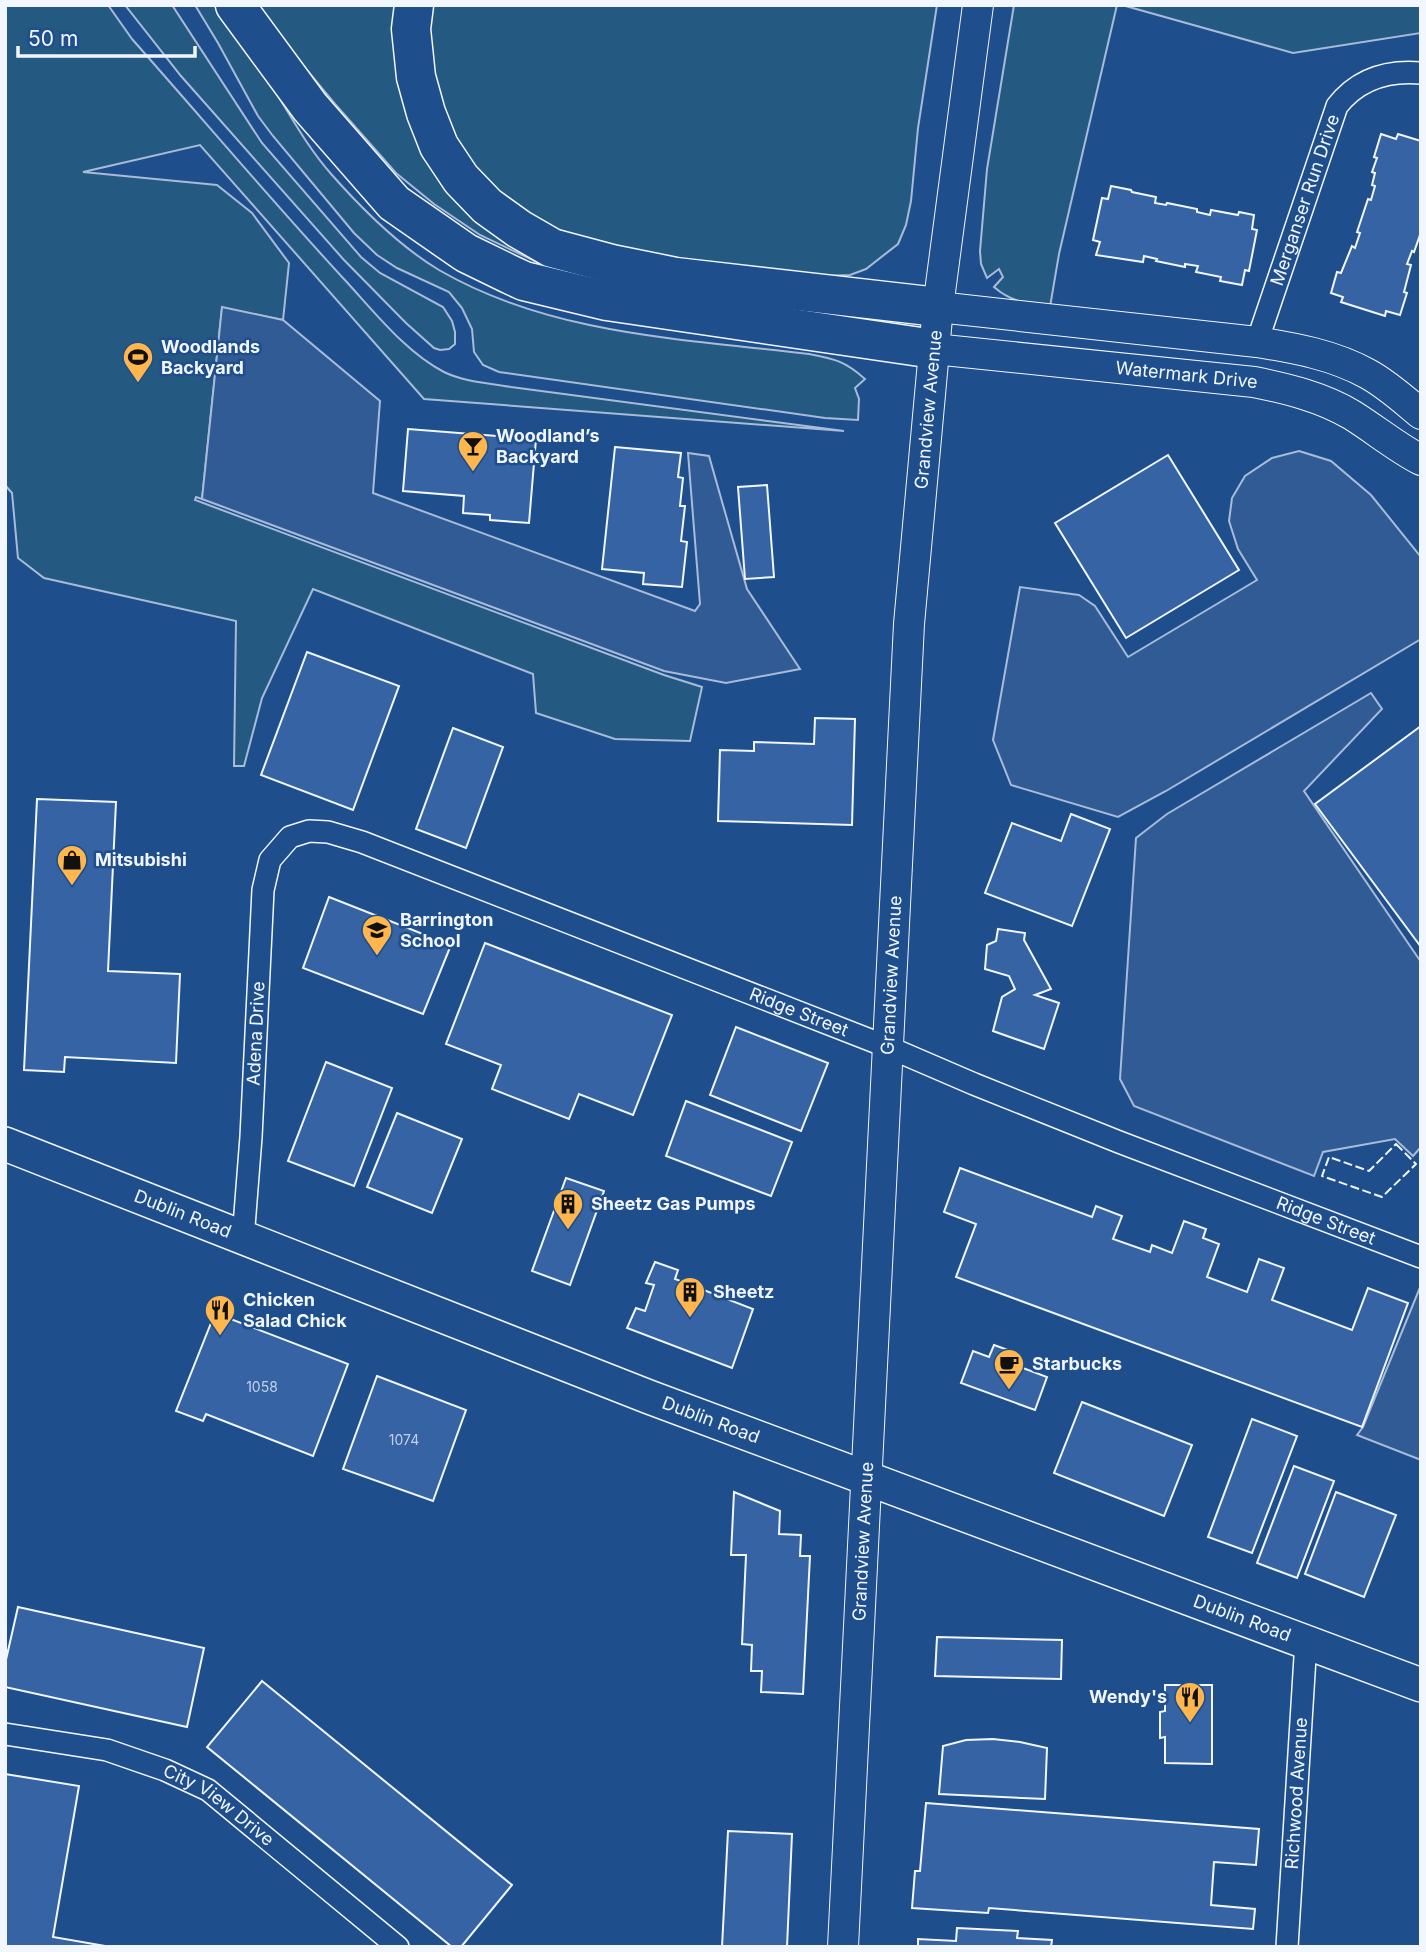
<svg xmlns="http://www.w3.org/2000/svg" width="1426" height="1952" font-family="Inter,sans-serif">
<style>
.green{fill:#245a82;stroke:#a8bbd7;stroke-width:2}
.parking{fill:#305b95;stroke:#a8bbd7;stroke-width:2}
.building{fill:#3563a3;stroke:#f2f6ff;stroke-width:2}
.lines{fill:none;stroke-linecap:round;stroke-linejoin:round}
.street-casing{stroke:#f2f6ff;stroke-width:24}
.secondary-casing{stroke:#f2f6ff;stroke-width:32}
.primary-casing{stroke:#f2f6ff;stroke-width:36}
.highway-casing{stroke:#f2f6ff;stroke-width:41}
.street{stroke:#1f4e8c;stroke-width:21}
.secondary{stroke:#1f4e8c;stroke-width:30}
.primary{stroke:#1f4e8c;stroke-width:33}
.highway{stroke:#1f4e8c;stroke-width:38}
.fence{stroke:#f2f6ff;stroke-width:2;stroke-dasharray:9 3.5;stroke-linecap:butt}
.labels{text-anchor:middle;stroke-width:5;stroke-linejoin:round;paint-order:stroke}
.number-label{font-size:14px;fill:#c3d1e8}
.street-label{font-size:18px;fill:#f2f6ff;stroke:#1f4e8c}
.poi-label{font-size:18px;font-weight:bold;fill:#f2f6ff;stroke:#1f4e8c;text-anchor:start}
</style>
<rect width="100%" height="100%" fill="#1f4e8c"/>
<g class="green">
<path d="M 5,5 L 108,5 L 132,39 C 202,118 271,200 343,278 C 373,310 405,352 444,372 C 464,382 490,383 511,387 L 844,431 L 424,399 L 200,145 L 83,172 L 217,185 L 252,213 L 289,263 L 283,320 L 222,308 L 202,499 L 196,497 L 195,500 L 664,675 L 702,687 L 690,741 L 615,739 L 536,713 L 533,674 L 313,589 L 262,698 L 244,766 L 234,766 L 236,621 L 44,578 L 18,558 L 12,493 L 5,485 Z"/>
<path d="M 125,5 L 172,5 L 262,143 L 361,257 L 380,273 L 443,307 L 452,321 L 455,332 L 455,344 L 449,349 L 440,350 L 434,348 L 406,323 L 344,260 L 181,76 Z"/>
<path d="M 195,5 L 214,5 C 232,29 251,53 267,78 C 288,111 306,146 332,175 C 363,210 399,246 439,270 C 551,335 684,339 809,354 C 835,359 845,361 865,379 L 855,388 L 859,399 L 858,420 L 825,418 L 499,372 L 483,365 L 474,352 L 472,329 L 462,308 L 449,292 L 397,268 L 377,255 L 354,233 L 273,136 L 258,116 L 218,43 Z"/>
<path d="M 253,5 L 400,5 L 400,71 L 545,255 L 541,264 L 480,235 L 434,204 L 396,173 L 335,104 Z"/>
<path d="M 430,5 L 937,5 L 918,128 L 911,201 L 906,225 L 898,244 L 866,269 L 850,275 L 825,276 L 657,256 L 597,243 L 550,227 L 526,215 L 491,186 L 471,162 L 447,125 L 428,58 Z"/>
<path d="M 1014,5 L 1117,5 L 1059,254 L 1050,307 C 1028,304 1011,302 994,287 L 1003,277 L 999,269 L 987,278 L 981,264 L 980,251 L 987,169 Z"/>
<path d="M 1122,5 L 1421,5 L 1421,33 L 1293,53 Z"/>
</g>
<g class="parking">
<path d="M 222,307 L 283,320 L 380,401 L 373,493 L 695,611 L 700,604 L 688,453 L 709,456 L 747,589 L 800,669 L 726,683 L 664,671 L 202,499 Z"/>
<path d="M 1299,451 L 1331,461 L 1371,495 L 1421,557 L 1421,639 L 1166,791 L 1118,817 L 1011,785 L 993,740 L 1020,587 L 1079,595 L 1095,606 L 1128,657 L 1257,580 L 1238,549 L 1229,521 L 1232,498 L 1245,476 L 1272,458 Z"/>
<path d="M 1371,693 L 1382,709 L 1304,791 L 1421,962 L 1421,1147 L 1413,1156 L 1395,1139 L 1323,1152 L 1314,1176 L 1134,1106 L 1120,1079 L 1136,838 L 1167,814 Z"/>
<path d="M 1421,1285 L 1421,1460 L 1357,1435 L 1363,1427 Z"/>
</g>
<g class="building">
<path d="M 1381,134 L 1396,139 L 1398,134 L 1421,141 L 1421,232 L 1414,252 L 1412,251 L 1407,264 L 1411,265 L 1404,292 L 1407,293 L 1400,315 L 1386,311 L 1385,316 L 1341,302 L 1343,297 L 1331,293 L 1337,272 L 1341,273 L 1352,246 L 1355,248 L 1360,233 L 1357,232 L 1368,199 L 1371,200 L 1375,186 L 1372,185 L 1375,173 L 1372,172 L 1377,158 L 1374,157 Z"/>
<path d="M 1111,186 L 1131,190 L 1132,192 L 1156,197 L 1155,203 L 1166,205 L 1167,203 L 1197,209 L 1197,212 L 1210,215 L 1211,210 L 1238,215 L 1239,212 L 1254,215 L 1252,229 L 1257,230 L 1249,271 L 1245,270 L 1242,285 L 1220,281 L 1221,277 L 1196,272 L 1198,266 L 1185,264 L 1185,267 L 1156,261 L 1157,259 L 1144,256 L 1143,262 L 1096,255 L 1100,242 L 1093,240 L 1102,198 L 1108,199 Z"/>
<path d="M 408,429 L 536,439 L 529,523 L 490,520 L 490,515 L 463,513 L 464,496 L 403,491 Z"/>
<path d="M 615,447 L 681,453 L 678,477 L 683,478 L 680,506 L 685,506 L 681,541 L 687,542 L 682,587 L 643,584 L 644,573 L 602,569 Z"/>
<path d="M 1168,455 L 1239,570 L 1126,638 L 1055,523 Z"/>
<path d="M 767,485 L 774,577 L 745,579 L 738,487 Z"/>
<path d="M 307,652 L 399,686 L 353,810 L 261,775 Z"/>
<path d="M 815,718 L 855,719 L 852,825 L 718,821 L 720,750 L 754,751 L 754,742 L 814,744 Z"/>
<path d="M 1421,726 L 1421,947 L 1315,804 Z"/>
<path d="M 453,728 L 503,747 L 466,848 L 416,829 Z"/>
<path d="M 37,799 L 116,802 L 108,971 L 180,974 L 176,1063 L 65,1057 L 64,1072 L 24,1070 Z"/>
<path d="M 1071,814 L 1110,829 L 1072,926 L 985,893 L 1012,823 L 1061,841 Z"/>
<path d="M 329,897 L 451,945 L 423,1014 L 303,968 Z"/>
<path d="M 998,929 L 1025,933 L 1024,940 L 1051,989 L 1035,995 L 1059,1003 L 1044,1049 L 993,1031 L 1002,997 L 1015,989 L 1009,976 L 985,969 L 987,945 L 996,941 Z"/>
<path d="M 485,943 L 672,1015 L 633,1115 L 579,1094 L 569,1119 L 492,1089 L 501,1065 L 446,1044 Z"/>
<path d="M 736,1027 L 828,1063 L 801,1131 L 710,1095 Z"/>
<path d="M 326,1062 L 392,1088 L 354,1186 L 288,1161 Z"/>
<path d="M 686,1101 L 792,1142 L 771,1196 L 666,1156 Z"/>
<path d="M 397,1113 L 462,1139 L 432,1213 L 367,1187 Z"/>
<path d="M 960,1168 L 1092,1217 L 1096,1206 L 1122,1216 L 1113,1239 L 1150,1252 L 1152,1245 L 1172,1253 L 1184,1221 L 1206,1229 L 1203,1238 L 1219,1244 L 1207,1277 L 1247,1292 L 1259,1259 L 1284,1268 L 1272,1300 L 1352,1330 L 1368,1288 L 1408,1303 L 1362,1427 L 956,1277 L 976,1224 L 944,1212 Z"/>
<path d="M 566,1178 L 604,1191 L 570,1285 L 532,1271 Z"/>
<path d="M 655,1262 L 678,1270 L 675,1279 L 753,1309 L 732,1368 L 627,1328 L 636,1308 L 645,1311 L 654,1285 L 646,1283 Z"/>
<path d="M 215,1313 L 348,1364 L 313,1456 L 206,1414 L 203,1421 L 176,1411 Z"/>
<path d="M 994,1345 L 1011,1351 L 1007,1362 L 1047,1377 L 1035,1410 L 961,1383 L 973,1351 L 989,1357 Z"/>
<path d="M 377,1376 L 466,1410 L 433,1501 L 343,1469 Z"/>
<path d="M 1082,1402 L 1192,1445 L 1164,1516 L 1054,1473 Z"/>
<path d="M 1252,1419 L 1297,1436 L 1252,1553 L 1208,1537 Z"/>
<path d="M 1294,1466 L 1334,1481 L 1297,1578 L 1257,1563 Z"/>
<path d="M 734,1492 L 780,1511 L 779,1534 L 801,1535 L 800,1556 L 810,1556 L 803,1694 L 761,1692 L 762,1671 L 751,1671 L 752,1645 L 742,1644 L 746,1555 L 731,1555 Z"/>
<path d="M 1336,1492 L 1396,1515 L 1364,1597 L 1305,1574 Z"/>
<path d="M 18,1607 L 204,1648 L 187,1727 L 5,1687 L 5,1664 Z"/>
<path d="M 937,1637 L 1062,1640 L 1061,1679 L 935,1676 Z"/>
<path d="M 262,1681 L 512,1885 L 461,1947 L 452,1947 L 207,1747 Z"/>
<path d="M 1165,1685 L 1212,1685 L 1212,1764 L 1165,1763 L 1165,1737 L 1160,1738 L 1160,1712 L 1165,1711 Z"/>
<path d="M 993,1739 L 1020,1742 L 1047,1748 L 1045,1799 L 939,1794 L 943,1746 L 966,1740 Z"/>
<path d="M 5,1774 L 79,1786 L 53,1937 L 111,1947 L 5,1947 Z"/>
<path d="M 926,1803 L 1259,1829 L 1256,1865 L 1214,1862 L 1211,1905 L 1255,1909 L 1253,1929 L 989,1908 L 988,1913 L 912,1908 L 915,1871 L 920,1871 Z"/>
<path d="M 728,1831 L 792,1834 L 787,1947 L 722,1947 Z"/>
<path d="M 957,1928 L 1018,1931 L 1017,1938 L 1052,1940 L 1051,1947 L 918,1947 L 918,1939 L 956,1941 Z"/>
</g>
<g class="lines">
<g class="street-casing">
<g id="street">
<path id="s1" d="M 1257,342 L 1337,106 C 1358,79 1387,70 1421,73"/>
<path id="s2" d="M 243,1239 L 251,1137 L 263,890 L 270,860 L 290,837 L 309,831 L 328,832 L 362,842 L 888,1047 L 974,1084 L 1119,1142 L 1421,1257"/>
<path id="s3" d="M 5,1734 L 107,1750 L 165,1770 L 208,1790 L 398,1947"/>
<path id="s4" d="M 1287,1947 L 1306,1641"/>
</g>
</g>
<g class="secondary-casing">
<g id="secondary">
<path d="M 938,307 L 1257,342 C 1295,348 1334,355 1368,374 C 1388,385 1404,400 1421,414"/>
<path id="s5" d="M 934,349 L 1254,382 C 1288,389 1322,397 1352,415 C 1376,430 1396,447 1421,460"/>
<path id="s6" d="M 843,1947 L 909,624 L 938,307 L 978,5"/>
</g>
</g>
<g class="primary-casing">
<g id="primary">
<path id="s7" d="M 5,1144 L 649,1397 L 1421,1685"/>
</g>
</g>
<g class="highway-casing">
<g id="highway">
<path d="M 235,5 L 310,107 L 394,203 L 466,253 L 509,274 L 524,281 L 607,301 L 934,349"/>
<path d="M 414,5 L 411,29 L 416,77 L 426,113 L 439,146 L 461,179 L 487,206 L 519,229 L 552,248 L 612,264 L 676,277 L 938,307"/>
</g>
</g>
<use href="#street" class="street"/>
<use href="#secondary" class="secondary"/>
<use href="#primary" class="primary"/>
<use href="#highway" class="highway"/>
<path class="fence" d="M 1396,1144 L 1416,1164 L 1382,1197 L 1322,1176 L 1329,1157 L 1369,1171 Z"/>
</g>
<defs>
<g id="stadium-pin" transform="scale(1.575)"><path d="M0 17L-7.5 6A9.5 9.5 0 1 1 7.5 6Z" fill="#ffb74d" stroke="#1f4e8c"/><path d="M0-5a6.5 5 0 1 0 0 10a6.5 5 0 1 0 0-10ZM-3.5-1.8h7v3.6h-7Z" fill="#111"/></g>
<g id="bar-pin" transform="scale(1.575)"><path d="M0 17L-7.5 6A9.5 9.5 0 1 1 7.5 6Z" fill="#ffb74d" stroke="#1f4e8c"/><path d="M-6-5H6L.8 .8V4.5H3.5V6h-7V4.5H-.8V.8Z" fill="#111"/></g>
<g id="shop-pin" transform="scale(1.575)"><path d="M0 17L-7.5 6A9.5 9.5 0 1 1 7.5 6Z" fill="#ffb74d" stroke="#1f4e8c"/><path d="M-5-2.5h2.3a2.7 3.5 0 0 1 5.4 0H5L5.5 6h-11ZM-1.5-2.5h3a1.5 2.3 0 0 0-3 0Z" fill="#111"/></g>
<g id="school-pin" transform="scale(1.575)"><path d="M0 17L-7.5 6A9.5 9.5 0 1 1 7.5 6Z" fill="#ffb74d" stroke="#1f4e8c"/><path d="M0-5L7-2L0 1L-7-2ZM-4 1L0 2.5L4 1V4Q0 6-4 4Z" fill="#111"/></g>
<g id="building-pin" transform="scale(1.575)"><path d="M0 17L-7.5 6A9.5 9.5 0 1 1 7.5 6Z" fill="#ffb74d" stroke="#1f4e8c"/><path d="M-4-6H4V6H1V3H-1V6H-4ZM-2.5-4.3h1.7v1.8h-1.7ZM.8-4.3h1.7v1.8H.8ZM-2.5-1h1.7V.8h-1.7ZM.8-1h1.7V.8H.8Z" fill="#111"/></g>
<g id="restaurant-pin" transform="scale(1.575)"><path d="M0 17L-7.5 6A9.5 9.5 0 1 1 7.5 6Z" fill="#ffb74d" stroke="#1f4e8c"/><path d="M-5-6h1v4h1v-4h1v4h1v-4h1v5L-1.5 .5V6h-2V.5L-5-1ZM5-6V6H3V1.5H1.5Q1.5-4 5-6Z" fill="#111"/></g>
<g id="cafe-pin" transform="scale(1.575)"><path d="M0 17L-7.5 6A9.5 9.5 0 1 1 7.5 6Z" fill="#ffb74d" stroke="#1f4e8c"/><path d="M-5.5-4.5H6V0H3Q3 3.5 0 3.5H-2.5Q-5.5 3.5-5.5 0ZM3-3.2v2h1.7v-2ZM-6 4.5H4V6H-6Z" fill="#111"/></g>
</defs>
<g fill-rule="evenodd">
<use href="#stadium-pin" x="138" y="357"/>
<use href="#bar-pin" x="473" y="446"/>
<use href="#shop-pin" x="72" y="860"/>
<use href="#school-pin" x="377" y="930"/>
<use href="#building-pin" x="568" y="1204"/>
<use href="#building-pin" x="690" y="1292"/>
<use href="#restaurant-pin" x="220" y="1310"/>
<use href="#cafe-pin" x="1009" y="1364"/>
<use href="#restaurant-pin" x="1190" y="1697"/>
</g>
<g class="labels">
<g class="number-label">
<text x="262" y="1392">1058</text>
<text x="404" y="1445">1074</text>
</g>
<g class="street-label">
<text dy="6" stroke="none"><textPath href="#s1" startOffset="150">Merganser Run Drive</textPath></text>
<text dy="6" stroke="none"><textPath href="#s5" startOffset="254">Watermark Drive</textPath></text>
<text dy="6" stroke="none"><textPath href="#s6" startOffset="1540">Grandview Avenue</textPath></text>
<text dy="6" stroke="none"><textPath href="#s6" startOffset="973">Grandview Avenue</textPath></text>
<text dy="6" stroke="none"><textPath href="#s2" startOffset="954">Ridge Street</textPath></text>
<text dy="6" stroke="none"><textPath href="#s2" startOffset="206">Adena Drive</textPath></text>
<text dy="6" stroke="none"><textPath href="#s7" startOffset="191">Dublin Road</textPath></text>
<text dy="6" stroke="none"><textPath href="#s2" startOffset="1521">Ridge Street</textPath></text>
<text dy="6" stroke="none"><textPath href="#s7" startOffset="758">Dublin Road</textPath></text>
<text dy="6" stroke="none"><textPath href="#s6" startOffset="406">Grandview Avenue</textPath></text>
<text dy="6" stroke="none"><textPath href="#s7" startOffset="1325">Dublin Road</textPath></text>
<text dy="6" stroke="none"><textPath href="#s4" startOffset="154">Richwood Avenue</textPath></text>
<text dy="6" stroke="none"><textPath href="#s3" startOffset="229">City View Drive</textPath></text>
</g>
<g class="poi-label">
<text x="161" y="353">Woodlands<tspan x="161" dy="21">Backyard</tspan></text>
<text x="496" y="442">Woodland’s<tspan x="496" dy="21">Backyard</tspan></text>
<text x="95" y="866">Mitsubishi</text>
<text x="400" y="926">Barrington<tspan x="400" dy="21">School</tspan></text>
<text x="591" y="1210">Sheetz Gas Pumps</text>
<text x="713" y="1298">Sheetz</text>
<text x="243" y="1306">Chicken<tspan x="243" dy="21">Salad Chick</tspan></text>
<text x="1032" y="1370">Starbucks</text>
<text x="1167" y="1703" text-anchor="end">Wendy's</text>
</g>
</g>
<rect width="1426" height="1952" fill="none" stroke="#f2f6ff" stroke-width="14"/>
<path d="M18 46v10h177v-10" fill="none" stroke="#f2f6ff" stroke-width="3.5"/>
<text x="28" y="46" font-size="21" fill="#f2f6ff" stroke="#1f4e8c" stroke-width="5" paint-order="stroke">50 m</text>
</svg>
